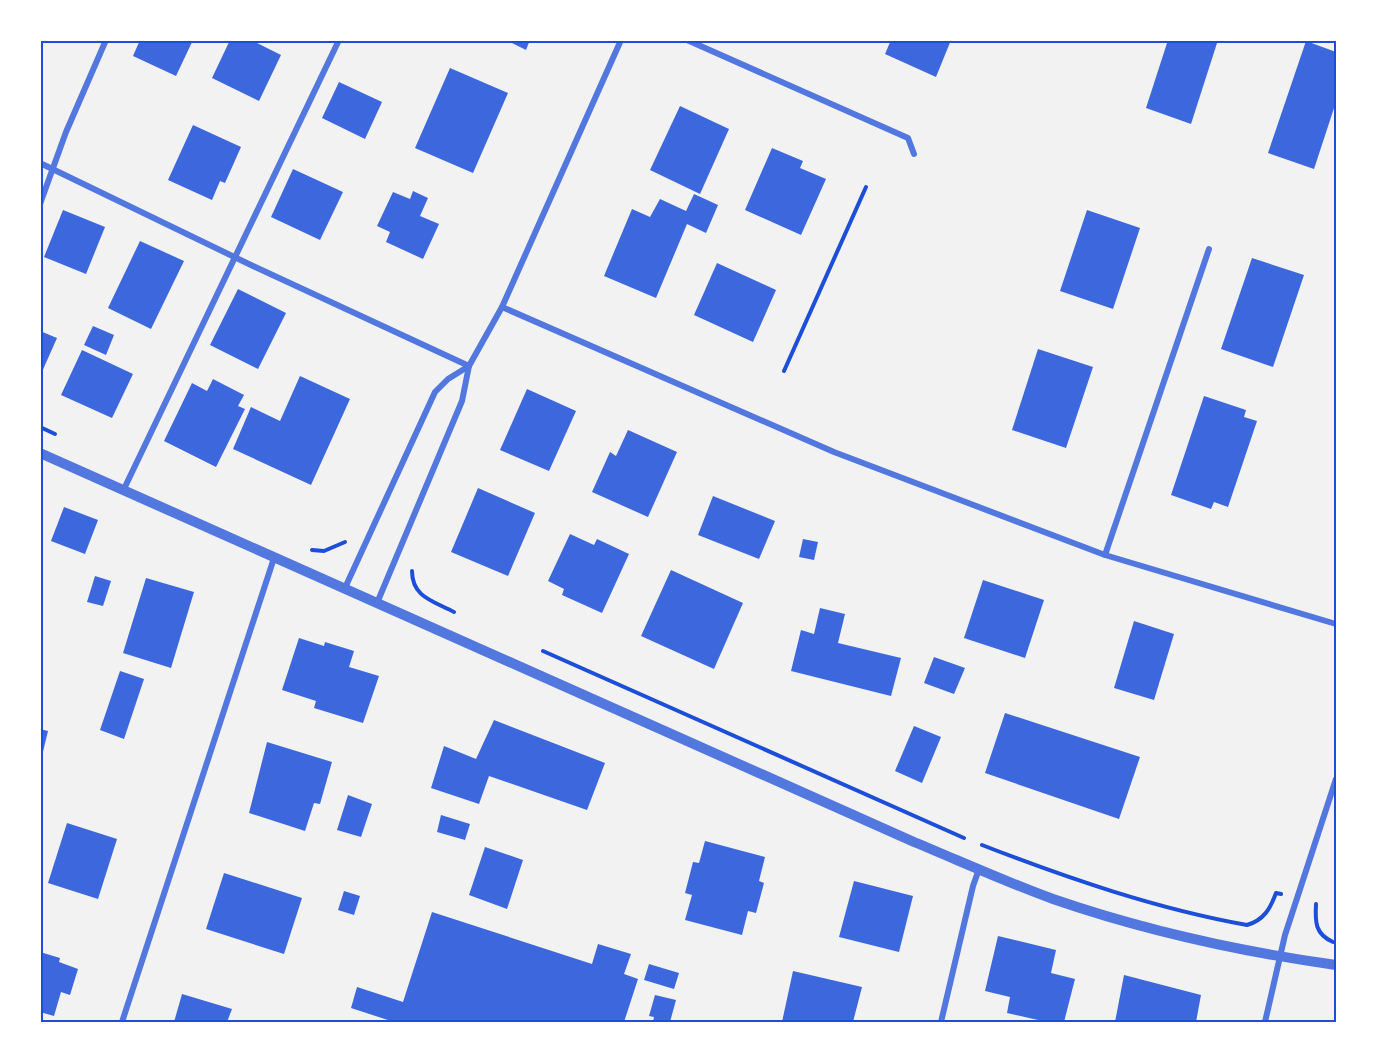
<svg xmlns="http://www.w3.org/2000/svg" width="1377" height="1063" font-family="Quicksand,sans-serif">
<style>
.building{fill:#3d67dc}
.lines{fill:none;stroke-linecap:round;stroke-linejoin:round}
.path{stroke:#1d4ed8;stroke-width:4}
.minor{stroke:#5277de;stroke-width:6}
.tertiary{stroke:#5277de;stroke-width:10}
.neatline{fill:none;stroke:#1d4ed8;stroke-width:2}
</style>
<rect width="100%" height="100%" fill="#f2f2f2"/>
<g class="building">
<path d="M 140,40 L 193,40 L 176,76 L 133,56 Z"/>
<path d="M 230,40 L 251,40 L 281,55 L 259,101 L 212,78 Z"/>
<path d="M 506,40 L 530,40 L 526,50 Z"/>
<path d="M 891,40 L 951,40 L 936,77 L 885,54 Z"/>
<path d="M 1168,40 L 1218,40 L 1191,124 L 1146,108 Z"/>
<path d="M 1306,41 L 1336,52 L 1336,102 L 1314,169 L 1268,153 Z"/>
<path d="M 450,68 L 508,93 L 473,173 L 415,148 Z"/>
<path d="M 339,82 L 382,102 L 365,139 L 322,118 Z"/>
<path d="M 680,106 L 729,129 L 700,194 L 650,170 Z"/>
<path d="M 193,125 L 241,147 L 225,183 L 220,181 L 212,200 L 168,180 Z"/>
<path d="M 772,148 L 803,161 L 800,168 L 826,179 L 801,235 L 745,210 Z"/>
<path d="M 293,169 L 343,192 L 320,240 L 271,217 Z"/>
<path d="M 413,191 L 428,198 L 420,216 L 439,224 L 423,259 L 386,242 L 390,232 L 377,226 L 393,192 L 410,199 Z"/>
<path d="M 694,194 L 718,205 L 706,233 L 687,224 L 656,298 L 604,276 L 632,209 L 650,217 L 660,199 L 686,211 Z"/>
<path d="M 63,210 L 105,227 L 86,274 L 44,257 Z"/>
<path d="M 1087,210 L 1140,228 L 1113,309 L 1060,291 Z"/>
<path d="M 140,241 L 184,261 L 151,329 L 108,308 Z"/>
<path d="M 1252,258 L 1304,275 L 1273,367 L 1221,349 Z"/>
<path d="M 717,263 L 776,290 L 753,342 L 694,315 Z"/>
<path d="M 238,289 L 286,313 L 258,369 L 210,345 Z"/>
<path d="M 93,326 L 114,335 L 106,355 L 84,345 Z"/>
<path d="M 40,331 L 57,338 L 41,374 L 40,374 Z"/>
<path d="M 1038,349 L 1093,367 L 1066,448 L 1012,430 Z"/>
<path d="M 82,350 L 133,374 L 112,418 L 61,395 Z"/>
<path d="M 300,376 L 350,399 L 311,485 L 233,449 L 251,407 L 280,421 Z"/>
<path d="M 213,379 L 244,395 L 238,406 L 245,409 L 216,467 L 164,441 L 192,383 L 207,391 Z"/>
<path d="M 527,389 L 576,411 L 549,471 L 500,450 Z"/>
<path d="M 1204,396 L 1246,410 L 1244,417 L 1257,421 L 1228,507 L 1214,502 L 1211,509 L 1171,495 Z"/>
<path d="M 628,430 L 677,452 L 648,517 L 592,492 L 610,452 L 616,456 Z"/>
<path d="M 478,488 L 535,513 L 508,576 L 451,552 Z"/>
<path d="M 713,496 L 775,521 L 759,559 L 698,535 Z"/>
<path d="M 64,507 L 98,520 L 85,554 L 51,541 Z"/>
<path d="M 570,534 L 594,545 L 597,539 L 629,554 L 602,613 L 562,595 L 564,589 L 548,581 Z"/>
<path d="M 803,539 L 818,542 L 814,560 L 799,557 Z"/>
<path d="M 671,570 L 743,603 L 714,669 L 641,636 Z"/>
<path d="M 95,576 L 111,581 L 103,606 L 87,602 Z"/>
<path d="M 146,578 L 194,592 L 171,668 L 123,653 Z"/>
<path d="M 983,580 L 1044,600 L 1025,658 L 964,638 Z"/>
<path d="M 820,608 L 845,614 L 838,643 L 901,658 L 891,696 L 791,671 L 801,630 L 814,634 Z"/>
<path d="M 1134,621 L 1174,634 L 1154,700 L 1114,688 Z"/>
<path d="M 299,638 L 324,646 L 325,642 L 354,651 L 349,667 L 379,676 L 363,723 L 314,708 L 316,701 L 282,690 Z"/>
<path d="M 934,657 L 965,668 L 954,694 L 924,683 Z"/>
<path d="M 120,671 L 144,679 L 124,739 L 100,730 Z"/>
<path d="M 1005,713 L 1140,757 L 1119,819 L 985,773 Z"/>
<path d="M 494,720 L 605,763 L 587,810 L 489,776 L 479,804 L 431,788 L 444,746 L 476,759 Z"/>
<path d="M 914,726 L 941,737 L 922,783 L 895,771 Z"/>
<path d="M 40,729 L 48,731 L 41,760 L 40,760 Z"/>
<path d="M 267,742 L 332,762 L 320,804 L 314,803 L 305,831 L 249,813 Z"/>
<path d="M 348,795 L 372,804 L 361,837 L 337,830 Z"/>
<path d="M 441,815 L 470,824 L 465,840 L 437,832 Z"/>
<path d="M 67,823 L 117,839 L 98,899 L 48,883 Z"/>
<path d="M 705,841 L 765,857 L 759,881 L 764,883 L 756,913 L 748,911 L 742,935 L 685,920 L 692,895 L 685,893 L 693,862 L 699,863 Z"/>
<path d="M 485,847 L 523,860 L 507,909 L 469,895 Z"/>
<path d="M 224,873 L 302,898 L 284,954 L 206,929 Z"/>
<path d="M 854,881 L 913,896 L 899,952 L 839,937 Z"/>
<path d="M 344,891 L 360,896 L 354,915 L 338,910 Z"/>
<path d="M 432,912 L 592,964 L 598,944 L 631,954 L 624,974 L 638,979 L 624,1022 L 394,1022 L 351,1008 L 357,987 L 403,1002 Z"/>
<path d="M 998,936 L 1056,950 L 1051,973 L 1075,979 L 1064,1022 L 1047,1022 L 1007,1013 L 1010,997 L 985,991 Z"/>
<path d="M 40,952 L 60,958 L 59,962 L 78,969 L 70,995 L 61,992 L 54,1016 L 40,1012 Z"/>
<path d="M 649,964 L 679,973 L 674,989 L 644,980 Z"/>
<path d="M 793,971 L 862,987 L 853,1022 L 782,1022 Z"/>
<path d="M 1124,975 L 1201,995 L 1196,1022 L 1115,1022 Z"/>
<path d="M 182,994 L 232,1009 L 227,1022 L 174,1022 Z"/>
<path d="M 655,995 L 676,1000 L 670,1022 L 653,1022 L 654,1017 L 649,1016 Z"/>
</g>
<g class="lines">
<g class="path">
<path d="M 784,371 L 866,187"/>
<path d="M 40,427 L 55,434"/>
<path d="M 312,550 L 324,551 L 345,542"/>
<path d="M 412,571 C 412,597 433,601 454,612"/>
<path d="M 543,651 L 964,838"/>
<path d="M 982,845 C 1067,878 1157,909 1247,925 C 1264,920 1270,909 1276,893 L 1281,894"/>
<path d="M 1316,904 C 1315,922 1315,934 1333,942"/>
</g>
<g class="minor">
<path d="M 687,40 L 908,138 L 914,154"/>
<path d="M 40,163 L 253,266 L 469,366"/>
<path d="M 40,204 L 66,132 L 106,40"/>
<path d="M 502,307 L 834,452 L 1105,555 L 1336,624"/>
<path d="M 123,491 L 339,40"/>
<path d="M 1105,555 L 1209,249"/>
<path d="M 344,590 L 435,392 L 448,379 L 469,366"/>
<path d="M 377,603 L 462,401 L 469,366 L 502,307 L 621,40"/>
<path d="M 122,1022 L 274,558"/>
<path d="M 941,1022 L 973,886 L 979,869"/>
<path d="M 1265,1022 L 1285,935 L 1336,779"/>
</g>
<path class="tertiary" d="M 40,453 L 914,842 C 960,861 1006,882 1053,899 C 1143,930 1243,952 1336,965"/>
</g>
<rect width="1377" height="1063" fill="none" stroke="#ffffff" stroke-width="84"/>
<rect x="42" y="42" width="1293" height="979" class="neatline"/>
</svg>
